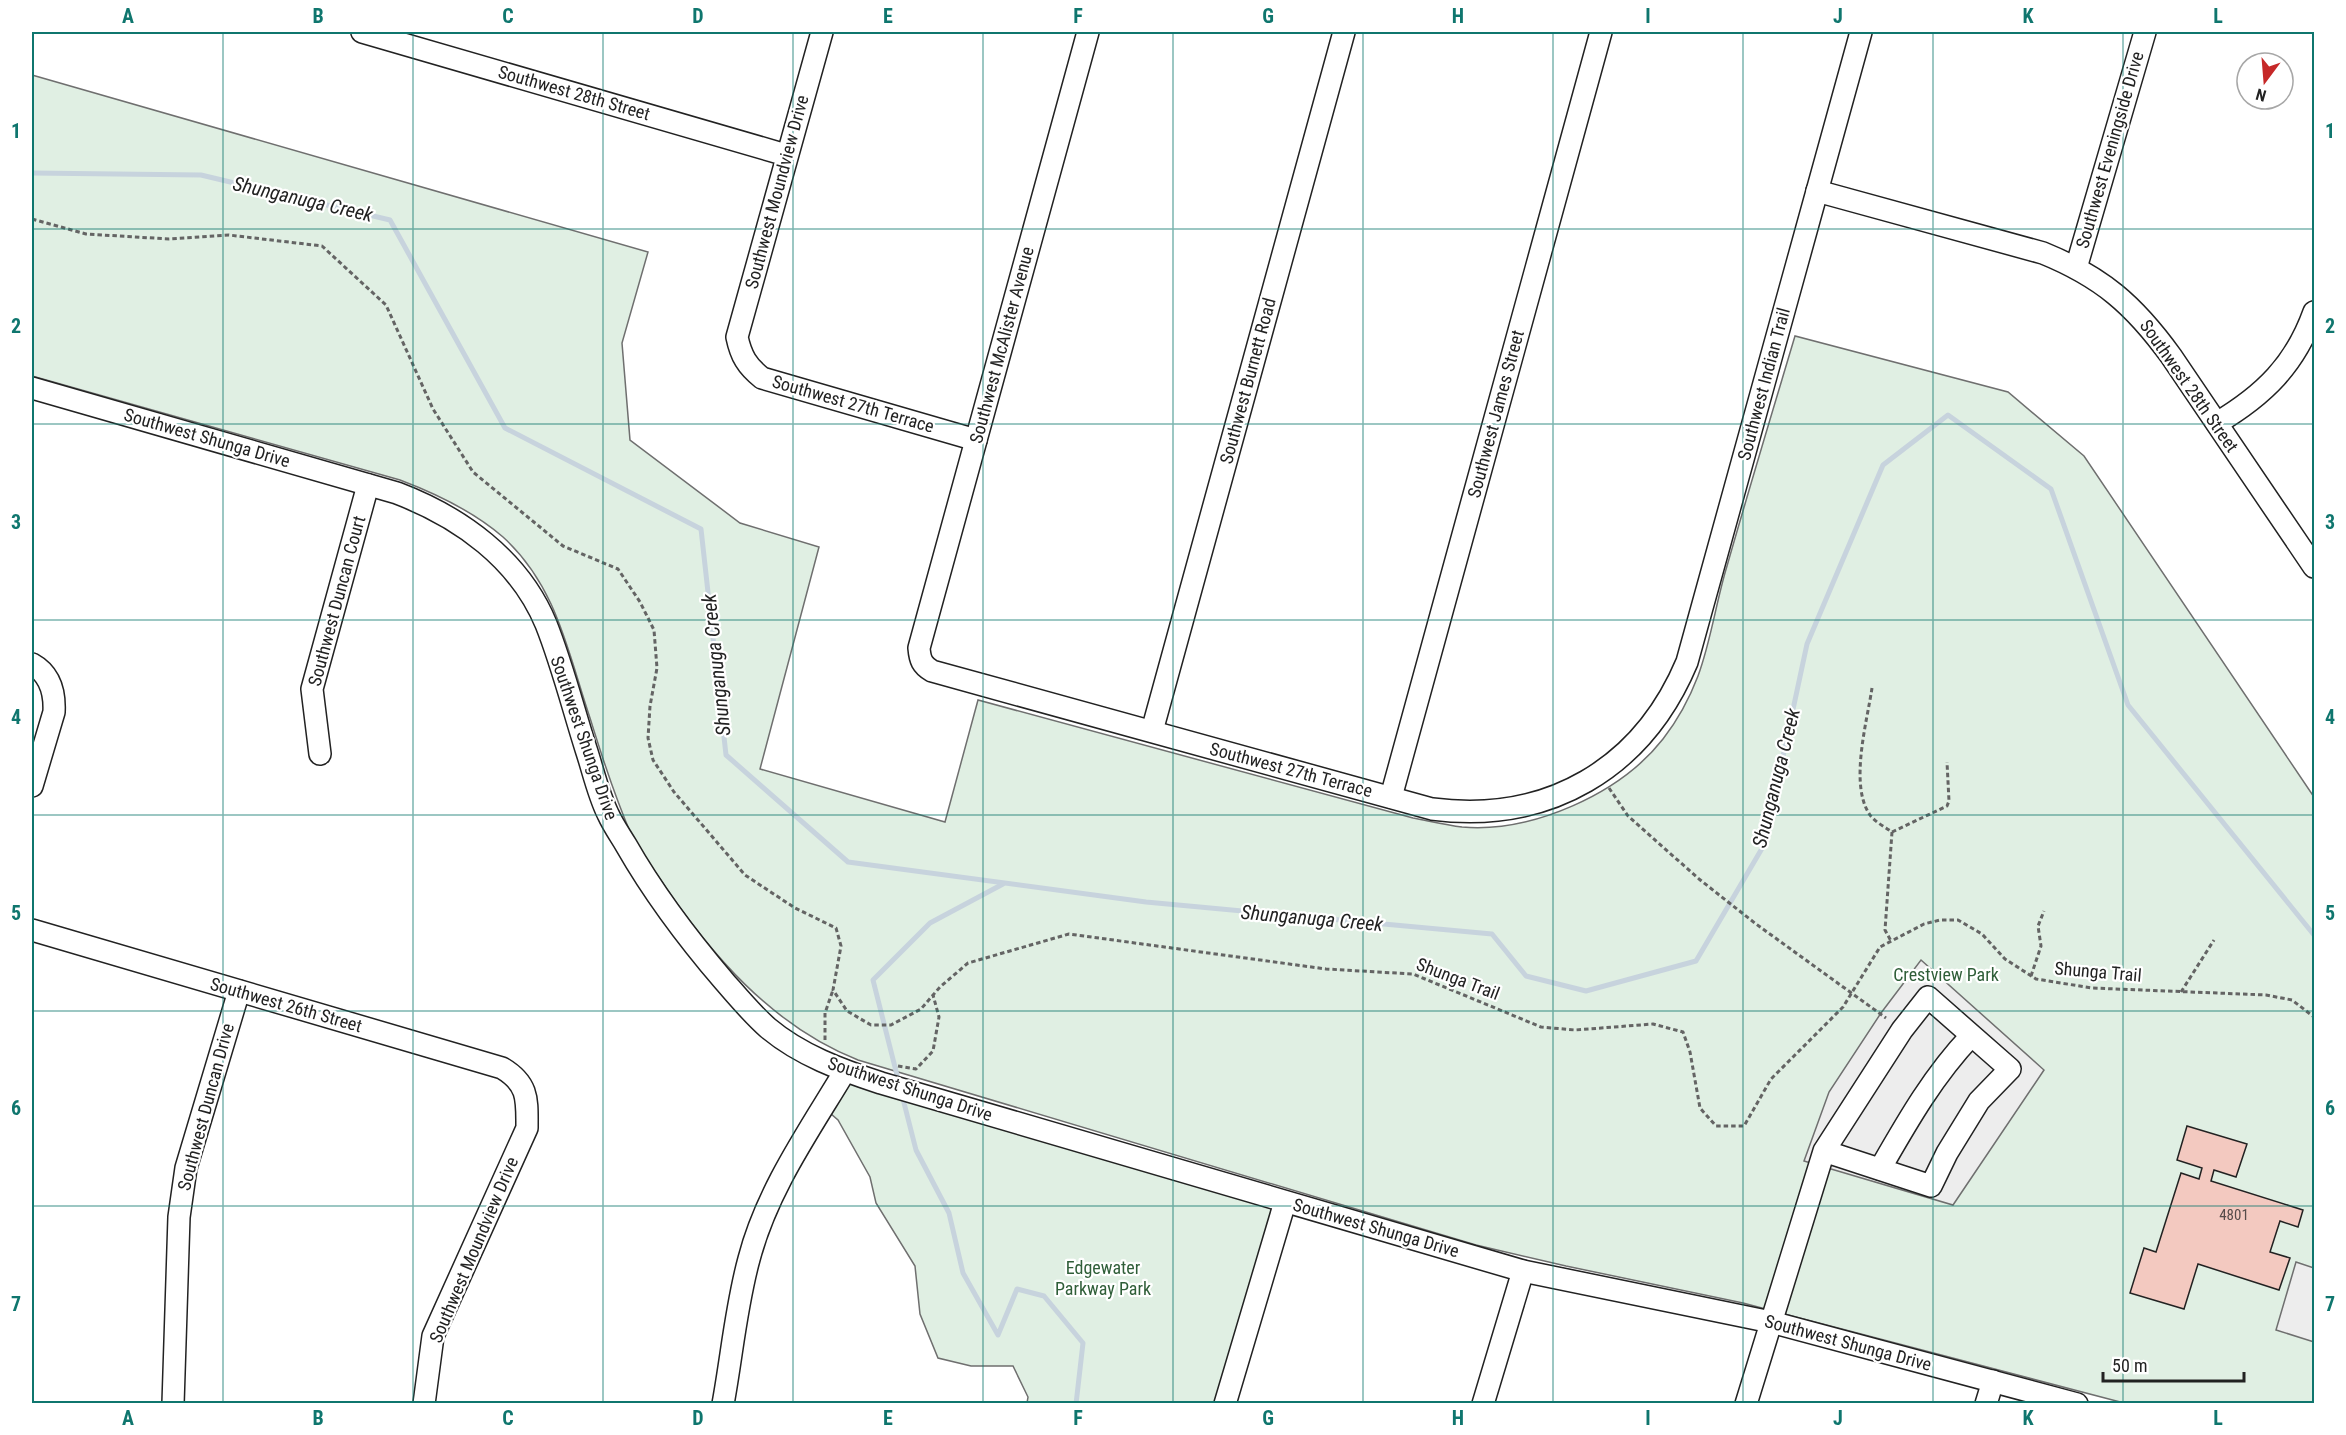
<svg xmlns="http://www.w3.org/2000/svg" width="2346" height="1435" font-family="'Roboto Condensed',sans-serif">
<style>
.green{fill:#e0efe3;stroke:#6f6f6f;stroke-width:1.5}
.parking{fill:#ededed;stroke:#6f6f6f;stroke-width:1.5}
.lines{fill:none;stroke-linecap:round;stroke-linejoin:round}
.stream{stroke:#c7d3dd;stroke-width:5}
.building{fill:#f3c9c0;stroke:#222;stroke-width:1.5}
.minor-casing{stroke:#222;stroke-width:24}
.path{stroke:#646464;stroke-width:3;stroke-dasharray:4.5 3;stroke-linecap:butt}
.minor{stroke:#fff;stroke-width:21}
.grid{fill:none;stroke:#0f766e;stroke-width:1.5;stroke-opacity:0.55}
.labels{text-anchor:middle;stroke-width:4.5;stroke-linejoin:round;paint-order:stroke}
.number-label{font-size:15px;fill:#564c4a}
.street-label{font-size:18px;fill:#222;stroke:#fff}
.park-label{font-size:18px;fill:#2f5e38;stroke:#fff}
.water-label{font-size:20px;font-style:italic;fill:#222;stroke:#fff}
.neatline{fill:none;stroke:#0f766e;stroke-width:2}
.grid-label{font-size:20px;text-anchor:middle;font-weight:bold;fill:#0f766e}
</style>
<rect width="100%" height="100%" fill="#fff"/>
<g class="green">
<path d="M 32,75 L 648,252 L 622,343 L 630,440 L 740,523 L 819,547 L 760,769 L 945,822 L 978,700 L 1413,818 C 1429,821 1446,825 1462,827 C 1532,833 1620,794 1663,739 C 1677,721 1690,697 1698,676 C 1711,641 1716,602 1727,566 C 1749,489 1772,413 1795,336 L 2008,392 L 2084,456 L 2314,797 L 2314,1403 L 2124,1403 L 1743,1303 L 1566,1266 L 1476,1245 L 858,1060 C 772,1026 710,954 660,879 C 651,865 638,850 631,834 C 615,797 602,757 590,718 C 568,653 557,586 503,537 C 473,511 437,494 400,480 L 32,376 Z"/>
<path d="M 845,1071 L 1285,1202 L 1225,1403 L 1027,1403 L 1028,1397 L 1013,1366 L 971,1366 L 938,1358 L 920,1314 L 915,1266 L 876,1203 L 870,1177 L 838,1120 L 823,1107 Z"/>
</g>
<g class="parking">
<path d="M 1921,960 L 2044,1070 L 1953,1205 L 1804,1161 L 1829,1092 L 1881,1013 Z"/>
<path d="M 2296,1262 L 2314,1268 L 2314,1342 L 2276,1330 Z"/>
</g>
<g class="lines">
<g class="stream">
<path d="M 32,173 L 201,175 L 390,220 L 505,428 L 701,529 L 726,755 L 848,862 L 1146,902 L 1492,934 L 1526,976 L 1586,991 L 1696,961 L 1764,845 L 1807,644 L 1883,465 L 1948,415 L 2051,489 L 2128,705 L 2314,935"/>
<path d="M 899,1083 L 873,980 L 930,923 L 1003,884"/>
<path d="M 902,1095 L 916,1150 L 949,1213 L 963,1273 L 998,1335 L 1017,1289 L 1044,1296 L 1083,1343 L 1076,1404"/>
</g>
</g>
<path class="building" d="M 2187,1126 L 2247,1144 L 2236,1177 L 2214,1170 L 2211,1181 L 2303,1210 L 2298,1227 L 2280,1221 L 2270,1252 L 2290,1258 L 2279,1290 L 2198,1264 L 2184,1309 L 2130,1293 L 2144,1248 L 2156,1252 L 2181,1173 L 2199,1179 L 2202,1168 L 2177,1160 Z"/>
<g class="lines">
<g class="minor-casing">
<g id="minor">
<path d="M 362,32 L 786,155"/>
<path d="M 822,32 L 737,337 C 741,356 747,366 762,378 L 976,440"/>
<path d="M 1088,32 L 919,648 C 920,660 922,665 932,671 L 1432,809 C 1548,824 1642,769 1687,662 L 1861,32"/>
<path d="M 1817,191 L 2043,253 C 2102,277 2134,305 2171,356 L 2314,567"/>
<path d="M 2076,268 L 2145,32"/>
<path d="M 32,388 L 397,493 C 460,517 519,559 546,624 C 562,664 573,708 586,749 C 593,770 598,794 608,814 C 613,825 620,835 626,845 C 654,894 688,939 724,981 C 738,997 752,1014 768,1028 C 800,1055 841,1070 881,1083 L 1523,1271 L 1771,1322 L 2077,1404"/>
<path d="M 2217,423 C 2264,395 2295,365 2314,312"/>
<path d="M 32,664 C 50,674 55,692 54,712 L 32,786"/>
<path d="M 1152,731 L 1344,32"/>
<path d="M 320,754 L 312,689 L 368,485"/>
<path d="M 1391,797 L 1601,32"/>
<path d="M 32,930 L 502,1068 C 529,1084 527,1100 527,1128 L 433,1336 L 424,1404"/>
<path d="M 1880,1169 C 1907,1122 1933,1076 1971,1036"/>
<path d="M 173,1404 L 179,1217 L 186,1168 L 239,991"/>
<path d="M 723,1404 C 732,1355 736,1306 749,1259 C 767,1190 809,1131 845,1071"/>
<path d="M 1225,1404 L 1285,1202"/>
<path d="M 1483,1404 L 1523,1271"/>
<path d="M 1746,1404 L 1824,1151 L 1902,1030 L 1928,997 L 2010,1069 L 1979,1101 L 1947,1153 L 1931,1186 L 1824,1151"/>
<path d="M 1986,1404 L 1993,1381"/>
</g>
</g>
<g class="path">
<path d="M 32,219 L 86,234 L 169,239 L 229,235 L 322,246 L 386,305 L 433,409 L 473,472 L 563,546 L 618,569 L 640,602 L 654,630 L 657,668 L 650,706 L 648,738 L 653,760 L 674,792 L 745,875 L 795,908 L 836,928 L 841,946 L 833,990 L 847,1011 L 871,1025 L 891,1025 L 921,1009 L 940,987 L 968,963 L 1069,934 L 1326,969 L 1413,974 L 1541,1027 L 1575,1030 L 1653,1024 L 1683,1032 L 1690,1052 L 1700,1108 L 1716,1126 L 1744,1126 L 1771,1079 L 1843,1007 L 1880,947 L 1924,924 L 1940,920 L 1958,920 L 1982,934 L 2005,959 L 2036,979 L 2092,988 L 2266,995 L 2292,1000 L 2314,1017"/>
<path d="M 1872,688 C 1867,722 1849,785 1870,815 C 1875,822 1885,827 1892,832 L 1885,930 L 1891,941"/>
<path d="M 1609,788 L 1628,816 L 1699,879 L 1756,924 L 1886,1018"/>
<path d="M 1892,832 L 1947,806 L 1949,801 L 1947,762"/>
<path d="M 2031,976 L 2041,946 L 2038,926 L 2044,911"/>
<path d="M 2181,992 L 2214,940"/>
<path d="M 825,1040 L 825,1013 L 833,990"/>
<path d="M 898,1066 L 916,1069 L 933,1051 L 939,1017 L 933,995"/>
</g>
<use href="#minor" class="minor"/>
</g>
<path class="grid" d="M 223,32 L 223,1404M 413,32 L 413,1404M 603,32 L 603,1404M 793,32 L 793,1404M 983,32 L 983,1404M 1173,32 L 1173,1404M 1363,32 L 1363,1404M 1553,32 L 1553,1404M 1743,32 L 1743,1404M 1933,32 L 1933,1404M 2123,32 L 2123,1404M 32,229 L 2314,229M 32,424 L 2314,424M 32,620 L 2314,620M 32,815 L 2314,815M 32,1011 L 2314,1011M 32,1206 L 2314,1206"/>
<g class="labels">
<g class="number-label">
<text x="2234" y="1220">4801</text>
</g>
<g class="street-label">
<text transform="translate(574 93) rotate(16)" y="6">Southwest 28th Street</text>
<text transform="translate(2110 150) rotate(-74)" y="6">Southwest Eveningside Drive</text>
<text transform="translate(777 192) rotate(-75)" y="6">Southwest Moundview Drive</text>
<text transform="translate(1002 345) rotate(-75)" y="6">Southwest McAlister Avenue</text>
<text transform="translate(1248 381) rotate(-75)" y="6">Southwest Burnett Road</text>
<text transform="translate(1764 384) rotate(-75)" y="6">Southwest Indian Trail</text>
<text transform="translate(2189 386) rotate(55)" y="6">Southwest 28th Street</text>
<text transform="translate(853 404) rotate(16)" y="6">Southwest 27th Terrace</text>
<text transform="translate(1496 414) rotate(-75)" y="6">Southwest James Street</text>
<text transform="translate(207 438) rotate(16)" y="6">Southwest Shunga Drive</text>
<text transform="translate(337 601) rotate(-75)" y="6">Southwest Duncan Court</text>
<text transform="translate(584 738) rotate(71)" y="6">Southwest Shunga Drive</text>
<text transform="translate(1291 770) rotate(15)" y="6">Southwest 27th Terrace</text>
<text transform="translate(2098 972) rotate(5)" y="6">Shunga Trail</text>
<text transform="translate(1458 979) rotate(21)" y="6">Shunga Trail</text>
<text transform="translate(286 1005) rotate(16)" y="6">Southwest 26th Street</text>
<text transform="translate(910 1089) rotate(18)" y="6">Southwest Shunga Drive</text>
<text transform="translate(206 1107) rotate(-75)" y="6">Southwest Duncan Drive</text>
<text transform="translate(1376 1228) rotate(16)" y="6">Southwest Shunga Drive</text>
<text transform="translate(474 1250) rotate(-67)" y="6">Southwest Moundview Drive</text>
<text transform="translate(1848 1343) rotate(15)" y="6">Southwest Shunga Drive</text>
</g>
<g class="park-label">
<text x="1946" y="981">Crestview Park</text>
<text x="1103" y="1274">Edgewater<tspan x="1103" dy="21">Parkway Park</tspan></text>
</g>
<g class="water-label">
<text transform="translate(303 199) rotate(13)" y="7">Shunganuga Creek</text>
<text transform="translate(716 665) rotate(-96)" y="7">Shunganuga Creek</text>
<text transform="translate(1776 778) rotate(-76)" y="7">Shunganuga Creek</text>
<text transform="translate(1312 918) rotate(5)" y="7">Shunganuga Creek</text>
</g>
</g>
<rect width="2346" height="1435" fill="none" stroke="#ffffff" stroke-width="66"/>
<g transform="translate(2265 81) rotate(196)"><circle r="28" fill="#ffffff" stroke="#a7a7a7" stroke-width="1.5"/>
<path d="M0-4.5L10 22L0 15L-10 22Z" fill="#c62828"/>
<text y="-9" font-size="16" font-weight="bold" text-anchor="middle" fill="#222222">N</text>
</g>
<path d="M2103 1372v9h141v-9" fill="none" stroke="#222222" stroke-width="3"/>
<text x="2112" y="1372" font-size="18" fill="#222222" stroke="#ffffff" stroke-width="4.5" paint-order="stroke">50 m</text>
<rect x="33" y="33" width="2280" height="1369" class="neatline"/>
<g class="grid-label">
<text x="128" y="23">A</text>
<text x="318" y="23">B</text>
<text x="508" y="23">C</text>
<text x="698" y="23">D</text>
<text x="888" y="23">E</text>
<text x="1078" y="23">F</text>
<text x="1268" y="23">G</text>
<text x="1458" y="23">H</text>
<text x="1648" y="23">I</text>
<text x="1838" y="23">J</text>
<text x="2028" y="23">K</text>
<text x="2218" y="23">L</text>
<text x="16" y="138">1</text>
<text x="2330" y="138">1</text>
<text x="16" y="333">2</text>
<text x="2330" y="333">2</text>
<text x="16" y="529">3</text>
<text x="2330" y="529">3</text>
<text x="16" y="724">4</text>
<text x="2330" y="724">4</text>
<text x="16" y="920">5</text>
<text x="2330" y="920">5</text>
<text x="16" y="1115">6</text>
<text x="2330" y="1115">6</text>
<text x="16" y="1311">7</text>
<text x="2330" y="1311">7</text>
<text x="128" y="1425">A</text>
<text x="318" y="1425">B</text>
<text x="508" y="1425">C</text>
<text x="698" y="1425">D</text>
<text x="888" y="1425">E</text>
<text x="1078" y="1425">F</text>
<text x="1268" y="1425">G</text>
<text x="1458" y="1425">H</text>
<text x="1648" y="1425">I</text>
<text x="1838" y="1425">J</text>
<text x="2028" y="1425">K</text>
<text x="2218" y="1425">L</text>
</g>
</svg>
